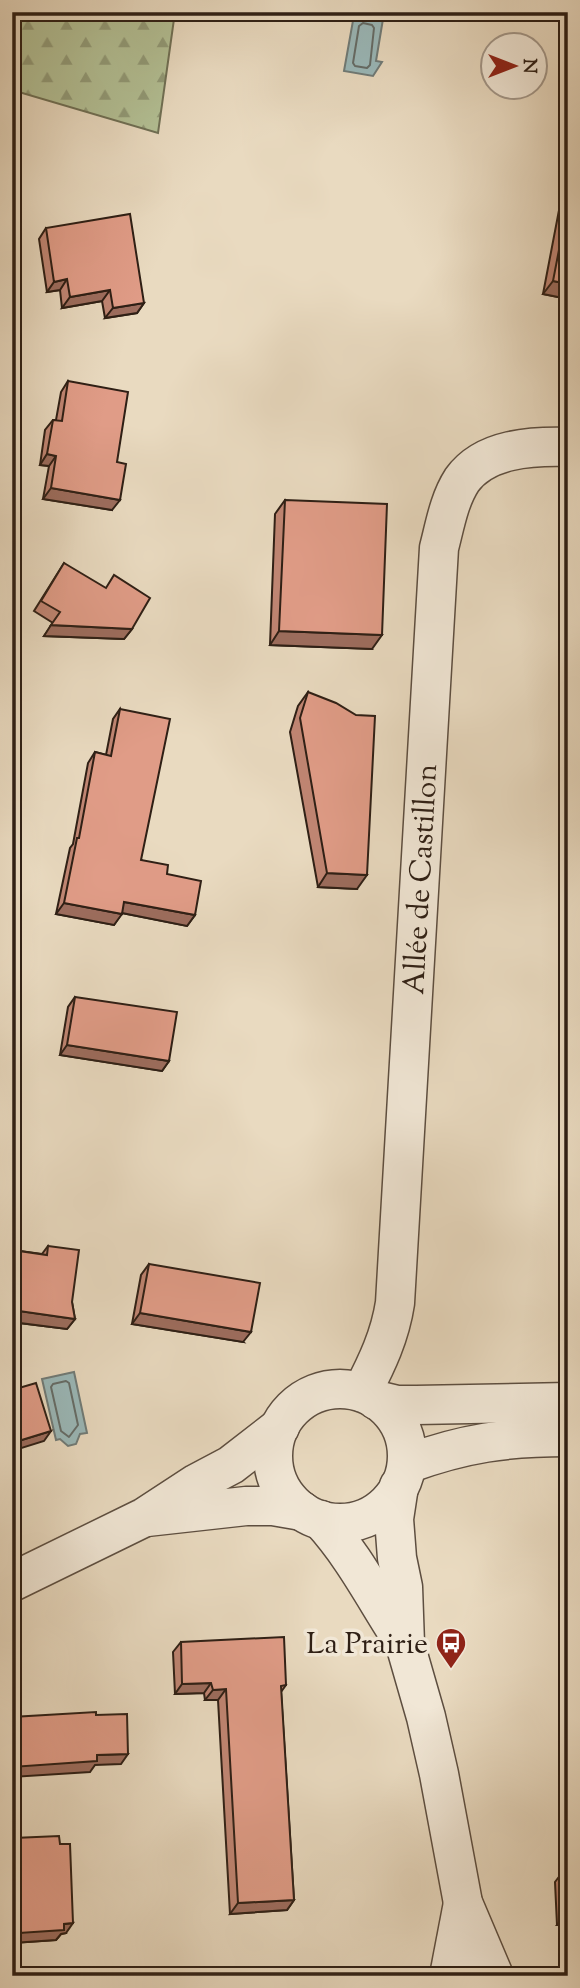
<svg xmlns="http://www.w3.org/2000/svg" width="580" height="1988" font-family="'Sorts Mill Goudy',serif">
<style>
.forest{fill:url(#forest-firs);stroke:#707055;stroke-width:2}
.water{fill:#9ab9ba;stroke:#6f7b78;stroke-width:2}
.lines{fill:none;stroke-linecap:round;stroke-linejoin:round}
.shore{stroke:#646c68;stroke-width:2}
.minor-casing{stroke:#5d4e40;stroke-width:41}
.minor{stroke:#f1e7d6;stroke-width:38}
.wall{fill:#c18674;stroke:#2e1f15;stroke-width:2}
.shaded-wall{fill:#9d6d5e;stroke:#2e1f15;stroke-width:2}
.building{fill:#e09c87;stroke:#2e1f15;stroke-width:2}
.labels{text-anchor:middle;stroke-width:7;stroke-linejoin:round;paint-order:stroke}
.street-label{font-size:30px;fill:#2e1f15;stroke:#f1e7d6}
.poi-label{font-size:30px;fill:#2e1f15;stroke:#f1e7d6;text-anchor:end}
</style>
<defs>
<pattern id="forest-firs" width="22" height="20" patternUnits="userSpaceOnUse" patternTransform="scale(1.75)"><rect width="22" height="20" fill="#b3c095"/><path d="M5 1l3.5 6h-7zM16 11l3.5 6h-7z" fill="#929b78"/></pattern>
</defs>
<rect width="100%" height="100%" fill="#e9dac0"/>
<filter id="stains"><feTurbulence type="fractalNoise" baseFrequency=".00286" numOctaves="4"/><feColorMatrix values="0 0 0 0 .2 0 0 0 0 .09 0 0 0 0 .02 0 0 0 .5 -.17"/></filter>
<radialGradient id="worn" r=".72"><stop offset=".6" stop-color="#630" stop-opacity="0"/><stop offset="1" stop-color="#630" stop-opacity=".3"/></radialGradient>
<path class="forest" d="M 12,12 L 175,12 L 158,133 L 12,90 Z"/>
<g class="water">
<path d="M 354,15 L 383,19 L 376,61 L 382,62 L 373,76 L 344,71 Z"/>
<path d="M 74,1372 L 87,1433 L 80,1434 L 76,1444 L 68,1446 L 60,1439 L 56,1440 L 42,1379 Z"/>
</g>
<g class="lines">
<g class="shore">
<path d="M 363,23 L 372,25 L 374,28 L 370,65 L 367,68 L 355,66 L 353,63 L 359,26 Z"/>
<path d="M 66,1381 L 69,1383 L 78,1425 L 69,1437 L 61,1431 L 51,1387 L 53,1384 Z"/>
</g>
<g class="minor-casing">
<g id="minor">
<circle cx="340" cy="1456" r="67"/>
<path id="s1" d="M 362,1392 C 377,1363 390,1336 395,1303 L 439,548 C 445,525 449,500 462,480 C 485,448 532,446 568,447"/>
<path d="M 376,1400 L 397,1405 L 416,1405 L 568,1402"/>
<path d="M 407,1464 C 464,1443 507,1437 568,1437"/>
<path d="M 399,1486 L 394,1519 L 397,1558 L 403,1587 L 405,1644 L 426,1717 L 439,1774 L 463,1903 L 494,1976"/>
<path d="M 147,1517 L 246,1506 L 273,1506 L 302,1511"/>
<path d="M 321,1520 C 355,1557 377,1602 405,1644"/>
<path d="M 12,1582 L 145,1517 L 197,1483 L 231,1465 L 280,1427"/>
<path d="M 449,1976 L 463,1903"/>
</g>
</g>
<use href="#minor" class="minor"/>
</g>
<g class="wall">
<path d="M 568,149 L 568,299 L 543,294 L 564,184 L 561,183 Z"/>
<path d="M 46,228 L 144,303 L 137,313 L 105,318 L 102,301 L 62,308 L 60,290 L 47,292 L 39,239 Z"/>
<path d="M 68,381 L 117,462 L 112,510 L 43,499 L 49,466 L 40,465 L 45,430 L 53,420 L 56,420 L 61,392 Z"/>
<path d="M 285,500 L 372,649 L 270,645 L 275,514 Z"/>
<path d="M 64,563 L 132,629 L 124,639 L 44,636 L 53,623 L 34,611 Z"/>
<path d="M 308,692 L 357,889 L 318,887 L 290,732 L 298,706 Z"/>
<path d="M 120,709 L 141,860 L 167,874 L 195,915 L 187,926 L 122,913 L 114,925 L 56,914 L 70,848 L 73,844 L 88,763 L 95,752 L 106,755 L 113,719 Z"/>
<path d="M 75,997 L 169,1061 L 162,1071 L 60,1055 L 68,1007 Z"/>
<path d="M 48,1246 L 72,1302 L 75,1319 L 67,1329 L 12,1322 L 12,1250 L 42,1254 Z"/>
<path d="M 149,1264 L 243,1342 L 132,1324 L 141,1275 Z"/>
<path d="M 181,1642 L 286,1685 L 281,1692 L 294,1900 L 287,1910 L 230,1914 L 218,1700 L 205,1700 L 204,1693 L 175,1694 L 173,1652 Z"/>
<path d="M 14,1838 L 66,1933 L 61,1934 L 56,1940 L 12,1943 L 12,1841 Z"/>
<path d="M 565,1869 L 568,1925 L 557,1925 L 555,1882 Z"/>
</g>
<g class="shaded-wall">
<path d="M 568,174 L 568,179 L 564,184 L 561,183 Z"/>
<path d="M 67,279 L 60,290 L 47,292 L 54,282 Z"/>
<path d="M 553,281 L 568,284 L 568,299 L 543,294 Z"/>
<path d="M 110,290 L 102,301 L 62,308 L 70,297 Z"/>
<path d="M 144,303 L 137,313 L 105,318 L 113,308 Z"/>
<path d="M 47,454 L 56,456 L 49,466 L 40,465 Z"/>
<path d="M 51,488 L 120,500 L 112,510 L 43,499 Z"/>
<path d="M 51,625 L 132,629 L 124,639 L 44,636 Z"/>
<path d="M 279,631 L 382,635 L 372,649 L 270,645 Z"/>
<path d="M 327,873 L 367,875 L 357,889 L 318,887 Z"/>
<path d="M 124,902 L 195,915 L 187,926 L 117,912 Z"/>
<path d="M 64,903 L 122,914 L 114,925 L 56,914 Z"/>
<path d="M 67,1045 L 169,1061 L 162,1071 L 60,1055 Z"/>
<path d="M 12,1310 L 75,1319 L 67,1329 L 12,1322 Z"/>
<path d="M 140,1313 L 251,1332 L 243,1342 L 132,1324 Z"/>
<path d="M 51,1431 L 44,1441 L 12,1451 L 12,1443 Z"/>
<path d="M 211,1683 L 204,1693 L 175,1694 L 182,1684 Z"/>
<path d="M 226,1689 L 218,1700 L 205,1700 L 213,1690 Z"/>
<path d="M 128,1754 L 121,1764 L 95,1765 L 90,1772 L 12,1777 L 12,1767 L 97,1755 Z"/>
<path d="M 294,1900 L 287,1910 L 230,1914 L 238,1903 Z"/>
<path d="M 568,1911 L 568,1925 L 557,1925 L 567,1912 Z"/>
<path d="M 73,1923 L 66,1933 L 61,1934 L 56,1940 L 12,1943 L 19,1933 L 64,1924 Z"/>
</g>
<g class="building">
<path d="M 568,203 L 568,284 L 553,281 Z"/>
<path d="M 130,214 L 144,303 L 113,308 L 110,290 L 70,297 L 67,279 L 54,282 L 46,228 Z"/>
<path d="M 68,381 L 128,392 L 117,462 L 126,464 L 120,500 L 51,488 L 56,456 L 47,454 L 53,420 L 62,421 Z"/>
<path d="M 285,500 L 387,504 L 382,635 L 279,631 Z"/>
<path d="M 64,563 L 106,588 L 114,575 L 150,598 L 132,629 L 51,625 L 60,612 L 41,601 Z"/>
<path d="M 308,692 L 336,703 L 356,715 L 375,716 L 367,875 L 327,873 L 300,718 Z"/>
<path d="M 120,709 L 170,719 L 141,860 L 168,865 L 167,874 L 201,881 L 195,915 L 124,902 L 122,914 L 64,903 L 77,838 L 79,838 L 95,752 L 111,756 Z"/>
<path d="M 75,997 L 177,1012 L 169,1061 L 67,1045 Z"/>
<path d="M 48,1246 L 79,1250 L 72,1302 L 75,1319 L 12,1310 L 12,1250 L 47,1255 Z"/>
<path d="M 149,1264 L 260,1283 L 251,1332 L 140,1313 Z"/>
<path d="M 36,1383 L 51,1431 L 12,1443 L 12,1390 Z"/>
<path d="M 284,1637 L 286,1685 L 281,1686 L 294,1900 L 238,1903 L 226,1689 L 213,1690 L 211,1683 L 182,1684 L 181,1642 Z"/>
<path d="M 96,1712 L 96,1715 L 127,1714 L 128,1754 L 97,1755 L 97,1761 L 12,1767 L 12,1717 Z"/>
<path d="M 59,1836 L 60,1844 L 70,1844 L 73,1923 L 64,1924 L 64,1930 L 19,1933 L 14,1838 Z"/>
<path d="M 565,1869 L 568,1869 L 568,1911 L 567,1912 Z"/>
</g>
<defs>
<g id="bus-pin" transform="scale(1.575)"><path d="M0 17L-7.5 6A9.5 9.5 0 1 1 7.5 6Z" fill="#8f2418" stroke="#f1e7d6"/><path d="M-5-6H5V4H4V6H2V4H-2V6H-4V4H-5ZM-3.5-4V0h7V-4ZM-3.5 1.2v1.5H-2V1.2ZM2 1.2v1.5H3.5V1.2Z" fill="#fff"/></g>
</defs>
<g fill-rule="evenodd">
<use href="#bus-pin" x="451" y="1643"/>
</g>
<g class="labels">
<g class="street-label">
<text dy="10" stroke="none"><textPath href="#s1" startOffset="520">Allée de Castillon</textPath></text>
</g>
<g class="poi-label">
<text x="428" y="1653">La Prairie</text>
</g>
</g>
<rect width="580" height="1988" fill="none" stroke="#e9dac0" stroke-width="42"/>
<rect x="14" y="14" width="552" height="1960" fill="none" stroke="#2e1f15" stroke-width="3.5"/>
<rect x="21" y="21" width="538" height="1946" fill="none" stroke="#2e1f15" stroke-width="2"/>
<g transform="translate(514 66) rotate(90)"><circle r="33" fill="#f1e7d6" stroke="#a39789" stroke-width="2"/>
<path d="M0-5L12 26L0 18L-12 26Z" fill="#8f2418"/>
<text y="-10" font-size="19" font-weight="bold" text-anchor="middle" fill="#2e1f15">N</text>
</g>
<rect width="100%" height="100%" filter="url(#stains)"/>
<rect width="100%" height="100%" fill="url(#worn)"/>
</svg>
